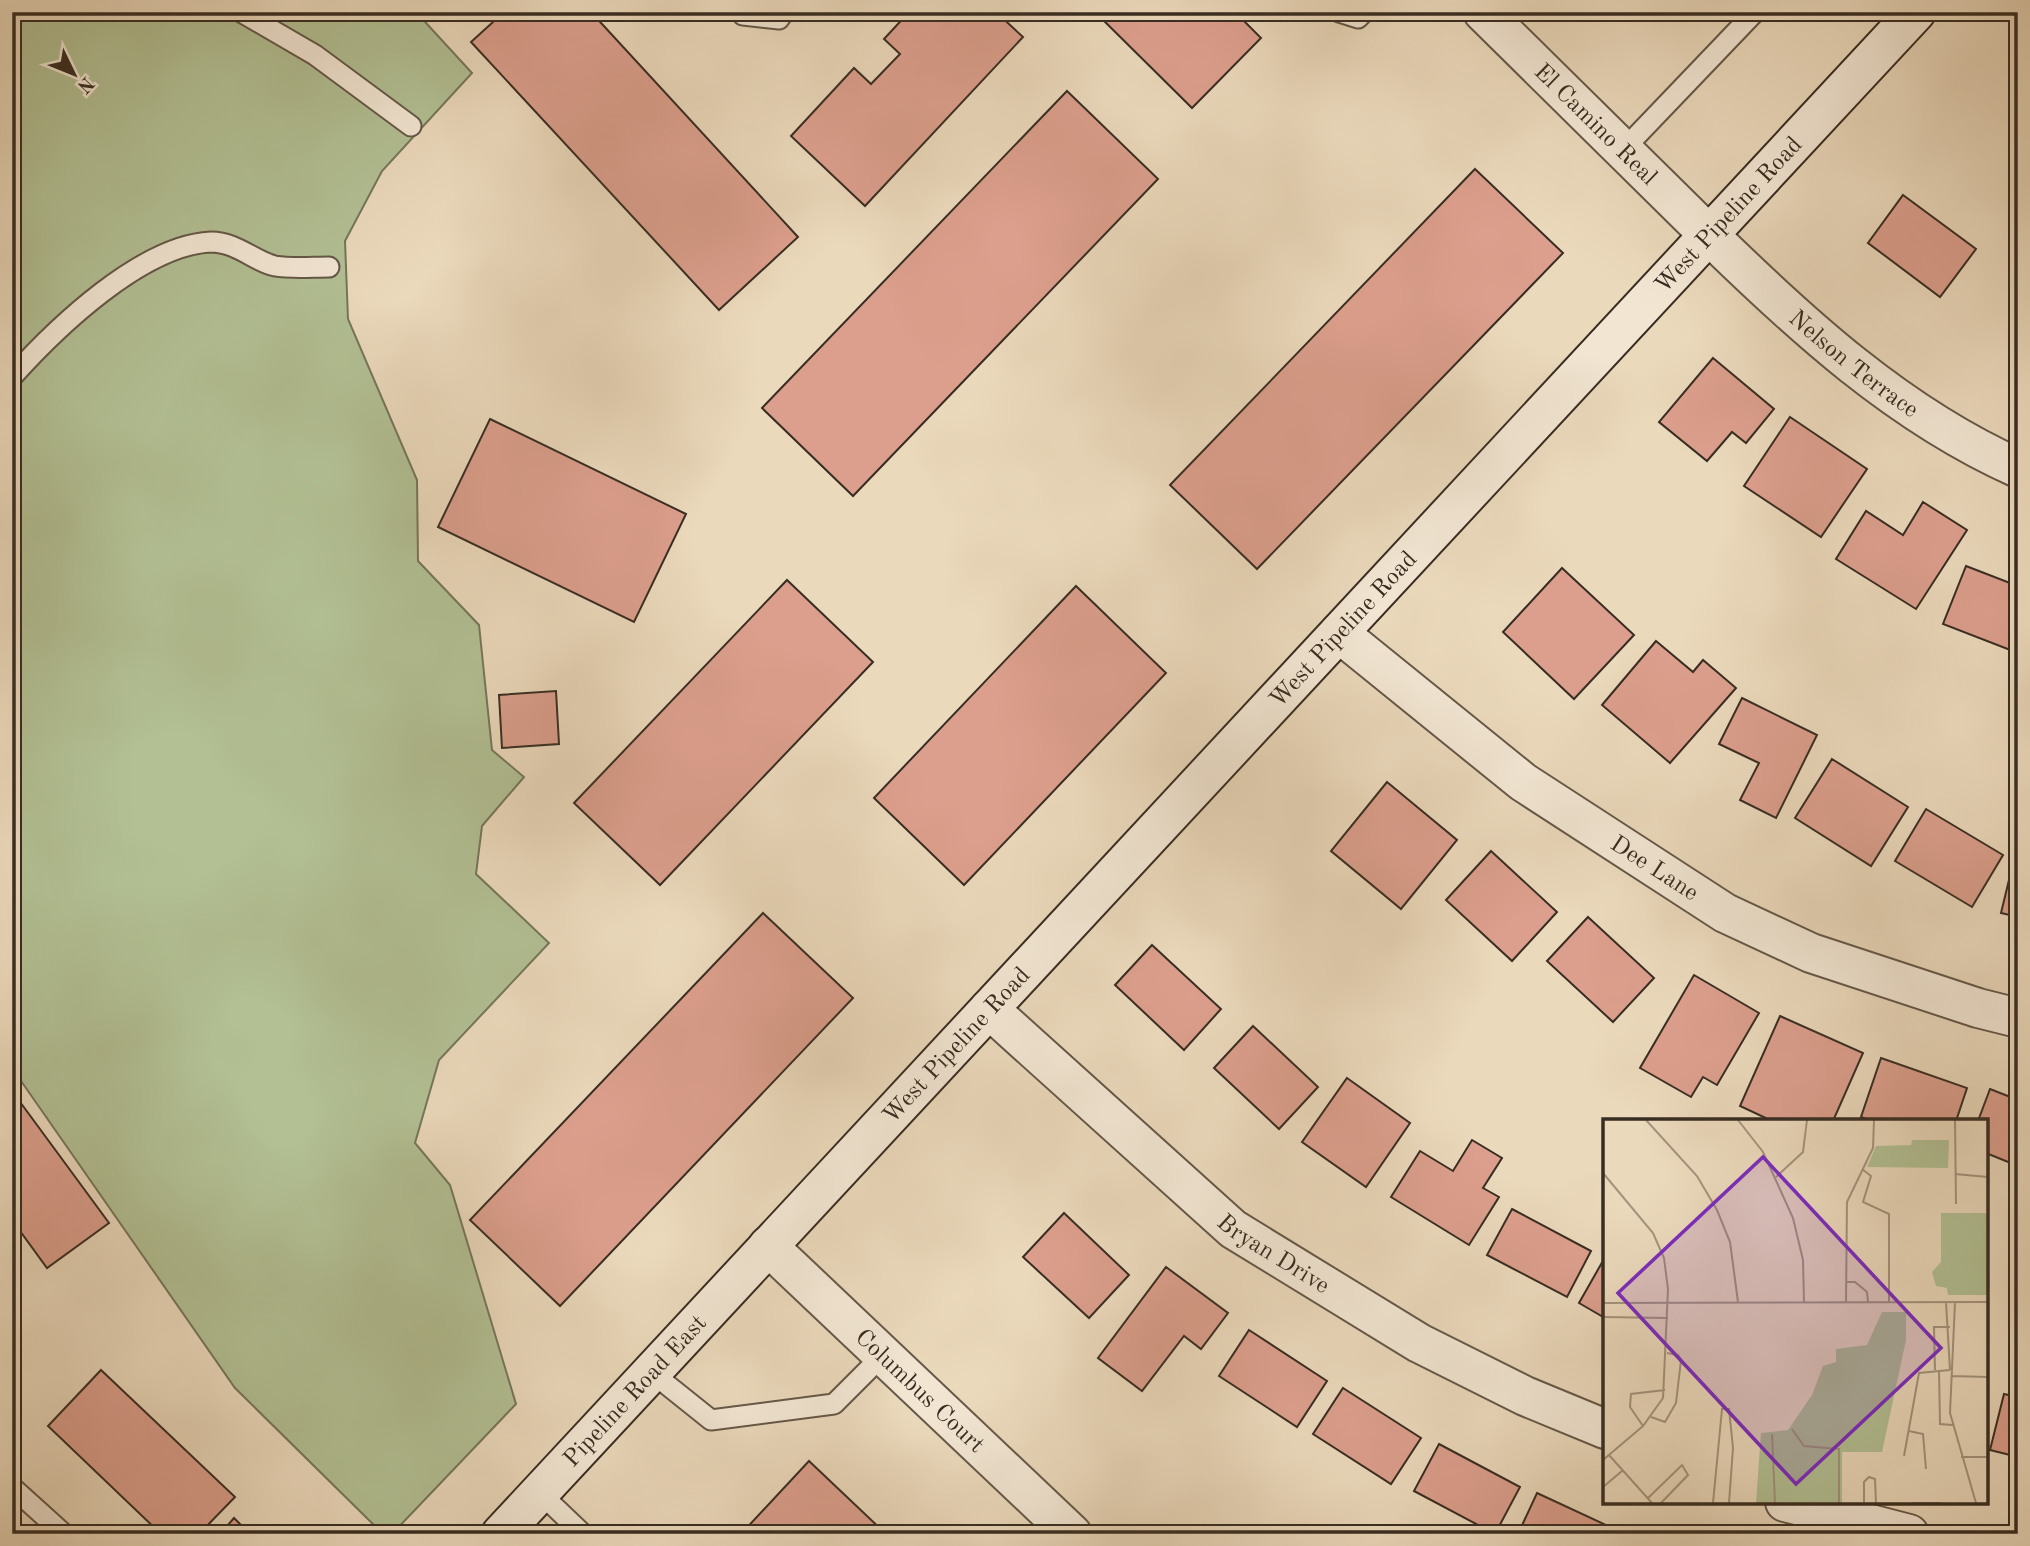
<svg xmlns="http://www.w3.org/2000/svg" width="2030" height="1546" font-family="'Old Standard TT',serif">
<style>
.green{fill:#b2c094;stroke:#75765b;stroke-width:2}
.building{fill:#dc9f8d;stroke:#382d22;stroke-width:2}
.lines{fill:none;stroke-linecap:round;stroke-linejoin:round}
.service-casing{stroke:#655848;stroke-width:23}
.minor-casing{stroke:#655848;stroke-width:42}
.tertiary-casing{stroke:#655848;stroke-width:42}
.secondary-casing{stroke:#382d22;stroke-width:42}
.service{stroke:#f2e6d3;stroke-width:19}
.minor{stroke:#f2e6d3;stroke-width:38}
.tertiary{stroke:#f2e6d3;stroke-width:38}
.secondary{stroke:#f2e6d3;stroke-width:38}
.labels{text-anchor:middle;stroke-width:7;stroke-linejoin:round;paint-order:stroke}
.street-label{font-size:24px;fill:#382d22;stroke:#f2e6d3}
.inset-road{fill:none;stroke:#a3947e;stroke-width:2}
.view{fill:#7b2cbf;fill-opacity:0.15;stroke:#7b2cbf;stroke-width:3.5}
.inset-edge{fill:none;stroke:#382d22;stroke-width:3.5}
</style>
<rect width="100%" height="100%" fill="#ebd9bc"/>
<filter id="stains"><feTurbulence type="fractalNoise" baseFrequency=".00286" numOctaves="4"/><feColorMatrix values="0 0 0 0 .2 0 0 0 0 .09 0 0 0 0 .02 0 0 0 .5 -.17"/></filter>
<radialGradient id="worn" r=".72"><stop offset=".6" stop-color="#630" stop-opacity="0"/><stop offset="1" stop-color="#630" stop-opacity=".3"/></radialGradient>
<path class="green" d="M 12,12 L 416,12 L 472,73 L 382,171 L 345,241 L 348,319 L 417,480 L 418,561 L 479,625 L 492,750 L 524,777 L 482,826 L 476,874 L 549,943 L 439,1060 L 415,1143 L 450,1185 L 516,1404 L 392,1534 L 383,1534 L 235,1388 L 12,1068 Z"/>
<g class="building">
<path d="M 504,12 L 591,12 L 798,237 L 719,310 L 471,42 Z"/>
<path d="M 909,12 L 996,12 L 1023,37 L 865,206 L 791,136 L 854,68 L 871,84 L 900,54 L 884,39 Z"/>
<path d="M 1095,12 L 1235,12 L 1261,38 L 1192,108 Z"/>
<path d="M 1067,91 L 1158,179 L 853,496 L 762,408 Z"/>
<path d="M 1475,169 L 1563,253 L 1257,569 L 1170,485 Z"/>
<path d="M 1903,195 L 1976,249 L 1940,297 L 1868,243 Z"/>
<path d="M 1713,358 L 1774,409 L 1746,443 L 1732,432 L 1707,461 L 1659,422 Z"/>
<path d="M 1790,417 L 1867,469 L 1821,537 L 1744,486 Z"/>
<path d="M 490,419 L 686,514 L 634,622 L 438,527 Z"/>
<path d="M 1923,502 L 1967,530 L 1916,609 L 1836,559 L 1866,511 L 1903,535 Z"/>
<path d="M 1966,566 L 2015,585 L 2018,578 L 2018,653 L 1943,624 Z"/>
<path d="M 1562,568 L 1634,635 L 1574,699 L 1503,632 Z"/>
<path d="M 787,580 L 873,662 L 660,885 L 574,803 Z"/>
<path d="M 1076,586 L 1166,673 L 964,885 L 874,798 Z"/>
<path d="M 1656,641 L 1693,672 L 1703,660 L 1736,688 L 1670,763 L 1602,705 Z"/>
<path d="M 556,691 L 559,744 L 502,748 L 499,695 Z"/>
<path d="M 1742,698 L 1817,735 L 1776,818 L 1740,800 L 1759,763 L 1719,744 Z"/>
<path d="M 1832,759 L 1908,807 L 1871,866 L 1795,818 Z"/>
<path d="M 1387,782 L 1457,840 L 1401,909 L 1331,851 Z"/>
<path d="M 1926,809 L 2003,855 L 1972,907 L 1895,861 Z"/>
<path d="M 1491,851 L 1557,912 L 1512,961 L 1446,900 Z"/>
<path d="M 2015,855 L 2018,856 L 2018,917 L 2001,913 Z"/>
<path d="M 763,913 L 853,998 L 560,1306 L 470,1220 Z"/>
<path d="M 1588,917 L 1654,978 L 1613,1022 L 1547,961 Z"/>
<path d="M 1152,945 L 1221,1009 L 1184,1050 L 1115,985 Z"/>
<path d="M 1694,975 L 1759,1013 L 1717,1085 L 1703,1077 L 1691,1097 L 1640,1068 Z"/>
<path d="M 1780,1016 L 1863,1053 L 1833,1121 L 1772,1121 L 1740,1106 Z"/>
<path d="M 1253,1026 L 1318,1087 L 1279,1129 L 1214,1068 Z"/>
<path d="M 1881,1058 L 1967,1088 L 1956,1121 L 1872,1121 L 1861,1117 Z"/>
<path d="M 1347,1078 L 1410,1123 L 1366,1187 L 1302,1142 Z"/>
<path d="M 1990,1089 L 2018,1100 L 2018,1166 L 1986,1153 L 1986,1121 L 1978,1121 Z"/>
<path d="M 12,1091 L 109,1223 L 47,1268 L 12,1220 Z"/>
<path d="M 1472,1140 L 1502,1158 L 1483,1188 L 1499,1197 L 1469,1245 L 1391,1197 L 1420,1151 L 1453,1171 Z"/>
<path d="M 1512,1209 L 1591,1251 L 1567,1297 L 1487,1255 Z"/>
<path d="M 1064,1213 L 1129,1275 L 1089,1318 L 1023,1257 Z"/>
<path d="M 1604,1259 L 1605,1259 L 1605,1318 L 1579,1303 Z"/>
<path d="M 1166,1267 L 1228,1313 L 1201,1349 L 1184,1336 L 1142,1391 L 1098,1358 Z"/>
<path d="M 1249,1330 L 1327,1381 L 1297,1427 L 1219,1376 Z"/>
<path d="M 101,1370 L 235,1497 L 199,1534 L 161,1534 L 48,1426 Z"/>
<path d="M 1343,1388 L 1421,1438 L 1391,1484 L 1313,1434 Z"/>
<path d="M 2004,1394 L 2018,1397 L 2018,1457 L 1990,1450 Z"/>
<path d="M 1439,1444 L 1520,1487 L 1495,1534 L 1414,1491 Z"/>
<path d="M 809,1461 L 886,1534 L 741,1534 Z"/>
<path d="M 1537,1493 L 1621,1532 L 1620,1534 L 1518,1534 Z"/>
<path d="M 234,1518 L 250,1534 L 220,1534 Z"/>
</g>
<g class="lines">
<g class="service-casing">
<g id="service">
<path d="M 241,12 L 315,55 L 411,126"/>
<path d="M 741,12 L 743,15 L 779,19 L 784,12"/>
<path d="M 1339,12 L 1358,18 L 1364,12"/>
<path d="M 1623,150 L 1755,12"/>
<path d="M 12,377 C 56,328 142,245 211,242 C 237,242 255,262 275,266 C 292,269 312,267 329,267"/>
<path d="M 651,1372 L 711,1420 L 834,1404 L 883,1355"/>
<path d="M 12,1487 L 64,1534"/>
<path d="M 539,1492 L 583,1534"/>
</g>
</g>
<g class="minor-casing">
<g id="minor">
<path id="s1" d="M 1709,235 C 1801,325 1899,415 2018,468"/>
<path id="s2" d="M 1339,633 L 1523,782 L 1725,913 L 1811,953 L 1978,1008 L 2018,1018"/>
<path id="s3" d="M 989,1009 L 1233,1229 L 1419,1343 L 1525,1396 L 1605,1429"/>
<path id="s4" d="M 768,1246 L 1072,1534"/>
<path d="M 1785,1502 L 1909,1534"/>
</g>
</g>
<g class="tertiary-casing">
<g id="tertiary">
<path id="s5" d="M 1483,12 L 1709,235"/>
</g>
</g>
<g class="secondary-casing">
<g id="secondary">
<path id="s6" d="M 501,1534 L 1916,12"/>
</g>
</g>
<use href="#service" class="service"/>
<use href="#minor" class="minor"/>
<use href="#tertiary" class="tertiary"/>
<use href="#secondary" class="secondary"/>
</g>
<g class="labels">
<g class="street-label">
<text dy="8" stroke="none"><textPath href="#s5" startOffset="159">El Camino Real</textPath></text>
<text dy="8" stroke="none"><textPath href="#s6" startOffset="1802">West Pipeline Road</textPath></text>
<text dy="8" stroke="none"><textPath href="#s1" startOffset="194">Nelson Terrace</textPath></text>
<text dy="8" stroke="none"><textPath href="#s6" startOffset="1236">West Pipeline Road</textPath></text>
<text dy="8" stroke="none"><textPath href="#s2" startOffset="394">Dee Lane</textPath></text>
<text dy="8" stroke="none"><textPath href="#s6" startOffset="668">West Pipeline Road</textPath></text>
<text dy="8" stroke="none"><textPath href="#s3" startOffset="376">Bryan Drive</textPath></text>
<text dy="8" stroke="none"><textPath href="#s6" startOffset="196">Pipeline Road East</textPath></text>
<text dy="8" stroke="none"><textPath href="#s4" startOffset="210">Columbus Court</textPath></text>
</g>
</g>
<g transform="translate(1603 1119)">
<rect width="385" height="385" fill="#ebd9bc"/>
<path d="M 309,21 L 346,21 L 345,49 L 264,48 L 273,27 L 308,26 ZM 338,94 L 385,94 L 385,176 L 345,176 L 344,169 L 333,167 L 329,153 L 338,143 ZM 279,193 L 303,193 L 303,221 L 279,333 L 239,333 L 239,384 L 153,384 L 158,314 L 185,311 L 209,276 L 220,247 L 233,243 L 233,230 L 264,226 Z" fill="#b2c094"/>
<path class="inset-road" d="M 43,1 L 94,57 L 114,91 L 127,123 L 135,183M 135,1 L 160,33 L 190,99 L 200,141 L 201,183M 352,1 L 353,85M 259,50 L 268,57 L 260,83 L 286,95 L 286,183M 0,54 L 50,114 L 61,139 L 65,170 L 60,279 L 40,307 L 0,341M 352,55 L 385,58M 173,58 L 200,33 L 204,1M 243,163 L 252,163 L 264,173 L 265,183M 243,183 L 244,83 L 270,29 L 271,1M 343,183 L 347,251M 352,183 L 347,294 L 373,384M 0,184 L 385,183M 0,198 L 65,199M 332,251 L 331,208 L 347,208M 336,251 L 337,305 L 350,306M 348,257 L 385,258M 48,298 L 62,303 L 73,284 L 78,241 L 75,236 L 64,234M 40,307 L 27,288 L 28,275 L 62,271M 189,310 L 201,327 L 236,330 L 236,384M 306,312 L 320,315 L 323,350M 169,315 L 172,384M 6,336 L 49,384M 301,337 L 316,254 L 347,251M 358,338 L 385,338M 0,368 L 19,352M 44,380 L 79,346 L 85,356 L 58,384M 110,384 L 119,290 L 126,290 L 130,329 L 126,384M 261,384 L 261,363 L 266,358 L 272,360 L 273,384M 309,384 L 338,384"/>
<path class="view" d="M 160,38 L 338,229 L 193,365 L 15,174 Z"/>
<rect width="385" height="385" class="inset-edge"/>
</g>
<rect width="2030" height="1546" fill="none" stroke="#ebd9bc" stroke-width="42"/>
<rect x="14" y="14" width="2002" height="1518" fill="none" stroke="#382d22" stroke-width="3.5"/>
<rect x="21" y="21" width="1988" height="1504" fill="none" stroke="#382d22" stroke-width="2"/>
<g transform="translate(74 74) rotate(133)" stroke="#f2e6d3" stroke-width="5" paint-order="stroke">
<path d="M0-5L12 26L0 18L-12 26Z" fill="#382d22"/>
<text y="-10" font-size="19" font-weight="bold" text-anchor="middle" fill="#382d22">N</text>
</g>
<rect width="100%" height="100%" filter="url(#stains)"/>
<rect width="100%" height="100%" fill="url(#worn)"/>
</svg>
